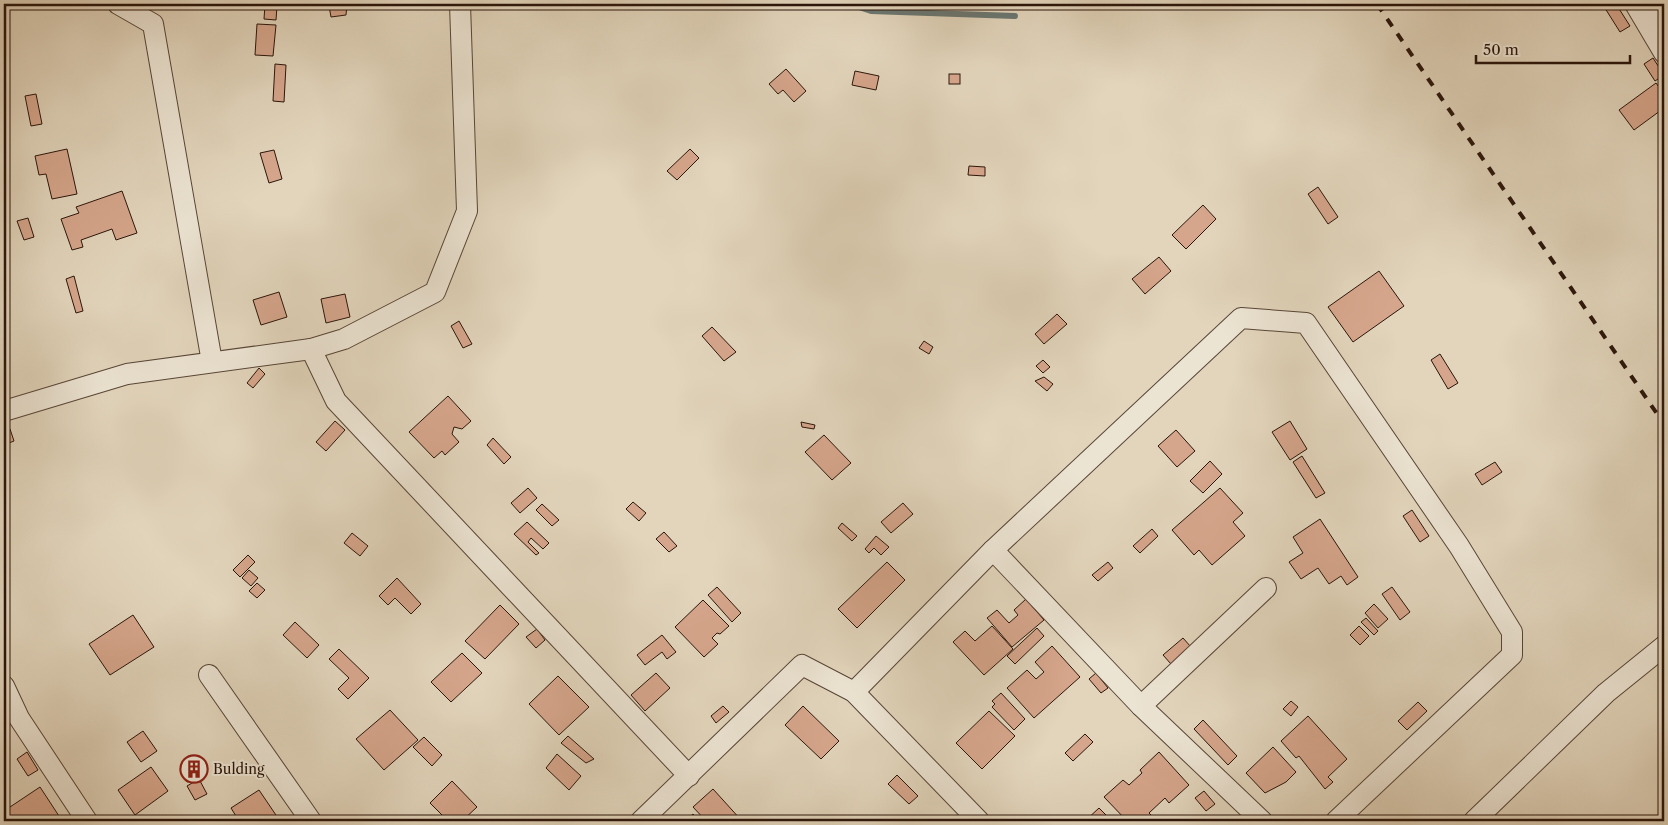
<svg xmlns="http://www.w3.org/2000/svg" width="1668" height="825" font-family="'Libre Caslon Text',serif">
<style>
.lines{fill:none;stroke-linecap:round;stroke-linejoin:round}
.stream{stroke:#6a7772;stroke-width:6}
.building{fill:#d6a68c;stroke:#2a150b}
.street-casing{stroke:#584537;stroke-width:22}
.street{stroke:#ece4d3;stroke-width:20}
.rail{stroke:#2a150b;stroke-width:4;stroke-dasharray:9 9;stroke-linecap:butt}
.labels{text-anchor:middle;stroke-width:4;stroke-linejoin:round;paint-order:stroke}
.poi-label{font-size:14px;fill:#2a150b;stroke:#ece4d3;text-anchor:start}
</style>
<rect width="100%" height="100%" fill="#e2d5bc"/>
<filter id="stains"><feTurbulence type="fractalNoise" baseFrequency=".004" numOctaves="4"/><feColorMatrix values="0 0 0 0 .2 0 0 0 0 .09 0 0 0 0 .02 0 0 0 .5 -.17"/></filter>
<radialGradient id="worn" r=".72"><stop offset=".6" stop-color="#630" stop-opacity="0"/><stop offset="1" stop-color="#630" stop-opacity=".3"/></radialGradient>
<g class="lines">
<path class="stream" d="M 850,4 L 871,11 L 1015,16"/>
</g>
<g class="building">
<path d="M 347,4 L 346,15 L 331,17 L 329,6 Z"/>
<path d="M 1605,4 L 1616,4 L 1630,26 L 1620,32 L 1603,5 Z"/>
<path d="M 265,5 L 277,6 L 276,20 L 264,19 Z"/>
<path d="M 257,24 L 276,25 L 273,56 L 255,55 Z"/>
<path d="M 1653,58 L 1664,75 L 1655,81 L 1644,64 Z"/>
<path d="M 275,64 L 286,65 L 284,102 L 273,101 Z"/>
<path d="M 786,69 L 806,91 L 794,102 L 783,90 L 778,94 L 769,84 Z"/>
<path d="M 855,71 L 879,76 L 876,90 L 852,85 Z"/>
<rect x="949" y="74" width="11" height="10"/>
<path d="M 1656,83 L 1664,94 L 1664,108 L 1634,130 L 1619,110 Z"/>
<path d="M 36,94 L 42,124 L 31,126 L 25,96 Z"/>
<path d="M 67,149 L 77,194 L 52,199 L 46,174 L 39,175 L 35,156 Z"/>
<path d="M 690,149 L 699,158 L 677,180 L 667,171 Z"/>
<path d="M 274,150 L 282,179 L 269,183 L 260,153 Z"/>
<path d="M 969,166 L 985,167 L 985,176 L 968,175 Z"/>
<path d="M 1318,187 L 1338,217 L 1328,224 L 1308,194 Z"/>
<path d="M 122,191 L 137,233 L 116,240 L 112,229 L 81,240 L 83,247 L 72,250 L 61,219 L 79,213 L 76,207 Z"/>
<path d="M 1203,205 L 1216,219 L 1186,249 L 1172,235 Z"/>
<path d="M 28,218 L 34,237 L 24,240 L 17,221 Z"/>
<path d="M 1159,257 L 1171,271 L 1145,294 L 1132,279 Z"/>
<path d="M 1379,271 L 1404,306 L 1353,342 L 1328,307 Z"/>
<path d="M 74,276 L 83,311 L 76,313 L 66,279 Z"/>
<path d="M 279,292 L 287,317 L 261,325 L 253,300 Z"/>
<path d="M 345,294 L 350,317 L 326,323 L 321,299 Z"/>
<path d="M 1057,314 L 1067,324 L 1044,344 L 1035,334 Z"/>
<path d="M 459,321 L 472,344 L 463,348 L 451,326 Z"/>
<path d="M 712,327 L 736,352 L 724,361 L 702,336 Z"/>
<path d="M 924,341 L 933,347 L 929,354 L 919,348 Z"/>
<path d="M 1440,354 L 1458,383 L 1448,389 L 1431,360 Z"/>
<path d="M 1043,360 L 1050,367 L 1043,373 L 1036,366 Z"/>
<path d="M 259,368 L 265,374 L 253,388 L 247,383 Z"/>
<path d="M 1044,377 L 1053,384 L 1047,391 L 1035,381 Z"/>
<path d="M 448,396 L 471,421 L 462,429 L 454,427 L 452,434 L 459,442 L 445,455 L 442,451 L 434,458 L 409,432 Z"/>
<path d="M 335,421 L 345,430 L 326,451 L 316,442 Z"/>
<path d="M 1290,421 L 1307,449 L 1290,460 L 1272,432 Z"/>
<path d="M 801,422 L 815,425 L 814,429 L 802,427 Z"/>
<path d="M 10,429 L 14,441 L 4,445 L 4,431 Z"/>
<path d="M 1176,430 L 1195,451 L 1177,467 L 1158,446 Z"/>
<path d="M 824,435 L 851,463 L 832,480 L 805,452 Z"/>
<path d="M 493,438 L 511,457 L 504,464 L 487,445 Z"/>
<path d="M 1302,456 L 1325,493 L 1316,498 L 1293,462 Z"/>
<path d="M 1210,461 L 1222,474 L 1203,493 L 1190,481 Z"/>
<path d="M 1495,462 L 1502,472 L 1482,485 L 1475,474 Z"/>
<path d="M 528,488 L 537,498 L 520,513 L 511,503 Z"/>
<path d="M 1220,488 L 1243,513 L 1233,522 L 1245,536 L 1212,565 L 1199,550 L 1194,555 L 1172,530 Z"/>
<path d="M 633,502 L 646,513 L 639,521 L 626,509 Z"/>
<path d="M 903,503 L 913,514 L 891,533 L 881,522 Z"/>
<path d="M 542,504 L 559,520 L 552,526 L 536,510 Z"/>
<path d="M 1412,510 L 1429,536 L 1420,542 L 1403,516 Z"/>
<path d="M 1320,519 L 1358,577 L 1347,585 L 1341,576 L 1329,584 L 1318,568 L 1301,579 L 1289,562 L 1303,553 L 1293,537 Z"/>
<path d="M 527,522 L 549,543 L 543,549 L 531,538 L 528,542 L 539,553 L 536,555 L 514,534 Z"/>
<path d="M 842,523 L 857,536 L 852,541 L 838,528 Z"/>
<path d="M 1152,529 L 1158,536 L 1140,553 L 1133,546 Z"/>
<path d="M 664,532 L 677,546 L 669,552 L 656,539 Z"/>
<path d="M 352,533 L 368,546 L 360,556 L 344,543 Z"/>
<path d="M 876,536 L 889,547 L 881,555 L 874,548 L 869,553 L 865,549 Z"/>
<path d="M 248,555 L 255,562 L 240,577 L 233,570 Z"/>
<path d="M 887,562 L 905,580 L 857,628 L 838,609 Z"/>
<path d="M 1108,562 L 1113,568 L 1098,581 L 1092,575 Z"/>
<path d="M 249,570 L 258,578 L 251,586 L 242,578 Z"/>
<path d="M 397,578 L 421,604 L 411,614 L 395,598 L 388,605 L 379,596 Z"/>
<path d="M 257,583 L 265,590 L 257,598 L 249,591 Z"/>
<path d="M 717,587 L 741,613 L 732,622 L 708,595 Z"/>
<path d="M 1392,587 L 1410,612 L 1400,620 L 1382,594 Z"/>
<path d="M 1026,599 L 1044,620 L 1012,647 L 987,618 L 997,610 L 1009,623 L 1018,615 L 1014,610 Z"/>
<path d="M 703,600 L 729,626 L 720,634 L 717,633 L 712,638 L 718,644 L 704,657 L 675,627 Z"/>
<path d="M 1374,604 L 1388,619 L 1378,628 L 1365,613 Z"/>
<path d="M 500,605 L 519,624 L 485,659 L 465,641 Z"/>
<path d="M 133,615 L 154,647 L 110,675 L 89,644 Z"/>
<path d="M 1366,618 L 1378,631 L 1374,635 L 1361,622 Z"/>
<path d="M 295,622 L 319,645 L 307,658 L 283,635 Z"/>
<path d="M 992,626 L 1013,649 L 984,675 L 953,642 L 965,631 L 975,641 Z"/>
<path d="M 1359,626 L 1369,636 L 1360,645 L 1350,635 Z"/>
<path d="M 1037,628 L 1044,636 L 1015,664 L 1007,656 Z"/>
<path d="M 537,629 L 545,640 L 536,648 L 526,637 Z"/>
<path d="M 662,635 L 676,652 L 667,659 L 662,652 L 645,665 L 637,655 Z"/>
<path d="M 1183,638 L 1191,647 L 1171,664 L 1163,655 Z"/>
<path d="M 1052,646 L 1080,677 L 1034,718 L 1007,688 L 1027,670 L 1036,679 L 1044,672 L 1035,662 Z"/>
<path d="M 339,649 L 369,678 L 348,699 L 338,689 L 349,678 L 329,659 Z"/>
<path d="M 462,653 L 482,673 L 451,702 L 431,682 Z"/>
<path d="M 656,673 L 670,688 L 645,711 L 631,695 Z"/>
<path d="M 1096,673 L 1108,688 L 1101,693 L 1089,679 Z"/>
<path d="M 558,676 L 589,707 L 559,735 L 529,704 Z"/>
<path d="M 1001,693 L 1025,719 L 1014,730 L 992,707 L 995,704 L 992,701 Z"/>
<path d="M 1291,701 L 1298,707 L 1291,716 L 1283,709 Z"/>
<path d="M 1418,702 L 1427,711 L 1407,730 L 1398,721 Z"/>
<path d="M 723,706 L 729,712 L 716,723 L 711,716 Z"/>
<path d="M 803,706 L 839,741 L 821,759 L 785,725 Z"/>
<path d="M 390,710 L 418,740 L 384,770 L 356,739 Z"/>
<path d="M 989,711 L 1015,736 L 982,769 L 956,743 Z"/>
<path d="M 1308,716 L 1347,759 L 1328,777 L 1333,782 L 1325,789 L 1299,756 L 1296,758 L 1281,741 Z"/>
<path d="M 1203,720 L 1237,756 L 1228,765 L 1194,729 Z"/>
<path d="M 143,731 L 157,751 L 141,762 L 127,742 Z"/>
<path d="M 1085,734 L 1093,742 L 1073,761 L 1065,753 Z"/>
<path d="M 568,736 L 594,759 L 586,763 L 561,743 Z"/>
<path d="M 424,737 L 442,755 L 432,766 L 413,747 Z"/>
<path d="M 1273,747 L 1296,772 L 1286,782 L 1265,793 L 1246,773 Z"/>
<path d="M 27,752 L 38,770 L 28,776 L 17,759 Z"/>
<path d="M 1159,752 L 1189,785 L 1169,803 L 1165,798 L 1149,813 L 1153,817 L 1148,821 L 1127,821 L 1104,797 L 1123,780 L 1129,785 L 1142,773 L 1140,770 Z"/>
<path d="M 557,754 L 581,776 L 569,790 L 546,768 Z"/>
<path d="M 196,765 L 204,775 L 187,782 L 181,773 Z"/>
<path d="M 151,767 L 168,791 L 135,815 L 118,790 Z"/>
<path d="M 897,775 L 918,796 L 909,804 L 888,784 Z"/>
<path d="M 199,779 L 207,794 L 195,800 L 187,786 Z"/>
<path d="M 452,781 L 477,807 L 462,821 L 448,821 L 430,803 Z"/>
<path d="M 40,787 L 59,816 L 51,821 L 4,821 L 4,811 Z"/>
<path d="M 713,789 L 742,821 L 706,821 L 693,807 Z"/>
<path d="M 259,790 L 280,821 L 239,821 L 231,808 Z"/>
<path d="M 1204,791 L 1215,804 L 1206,811 L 1195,798 Z"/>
<path d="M 1099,808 L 1112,821 L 1085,821 Z"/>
<path d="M 693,814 L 700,821 L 685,821 Z"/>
</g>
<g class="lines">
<g class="street-casing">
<g id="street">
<path d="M 118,4 L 153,24 L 212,362"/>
<path d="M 1635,4 L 1664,53"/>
<path d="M 1647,23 L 1664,4"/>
<path d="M 311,349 L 336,401 L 689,776"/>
<path d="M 4,411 L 127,374 L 311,349 L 344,339 L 435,292 L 467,211 L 460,4"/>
<path d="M 993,550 L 1141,706 L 1262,821"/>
<path d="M 209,675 L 311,821"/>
<path d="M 4,686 L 19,718 L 87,821"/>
<path d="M 854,692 L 993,550 L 1241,318 L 1306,323 L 1459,546 L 1512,632 L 1512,655 L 1336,821"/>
<path d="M 1141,706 L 1266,588"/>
<path d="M 641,821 L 802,665 L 854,692 L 979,821"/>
<path d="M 1474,821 L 1606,693 L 1664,646"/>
</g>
</g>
<use href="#street" class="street"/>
<path class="rail" d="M 1377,4 L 1664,424"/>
</g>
<defs>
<g id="building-ring" transform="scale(1.4375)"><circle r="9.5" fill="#ece4d3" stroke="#8f2418" stroke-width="1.5"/><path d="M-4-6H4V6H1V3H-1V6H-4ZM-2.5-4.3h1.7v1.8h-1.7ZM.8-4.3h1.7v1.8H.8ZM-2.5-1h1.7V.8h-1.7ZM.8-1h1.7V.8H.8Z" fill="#8f2418"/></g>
</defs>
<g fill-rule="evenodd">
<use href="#building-ring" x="194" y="769"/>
</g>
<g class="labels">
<g class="poi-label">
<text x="213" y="774">Bulding</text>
</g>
</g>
<rect width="1668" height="825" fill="none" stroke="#e2d5bc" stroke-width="20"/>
<rect x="5" y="5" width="1658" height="815" fill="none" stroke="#2a150b" stroke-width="2.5"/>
<rect x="10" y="10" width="1648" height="805" fill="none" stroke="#2a150b"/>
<path d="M1476 55v8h154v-8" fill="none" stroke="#2a150b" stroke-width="2.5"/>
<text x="1483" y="55" font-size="15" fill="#2a150b" stroke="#ece4d3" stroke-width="4" paint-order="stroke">50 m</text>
<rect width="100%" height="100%" filter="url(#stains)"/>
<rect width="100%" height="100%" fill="url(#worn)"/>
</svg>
